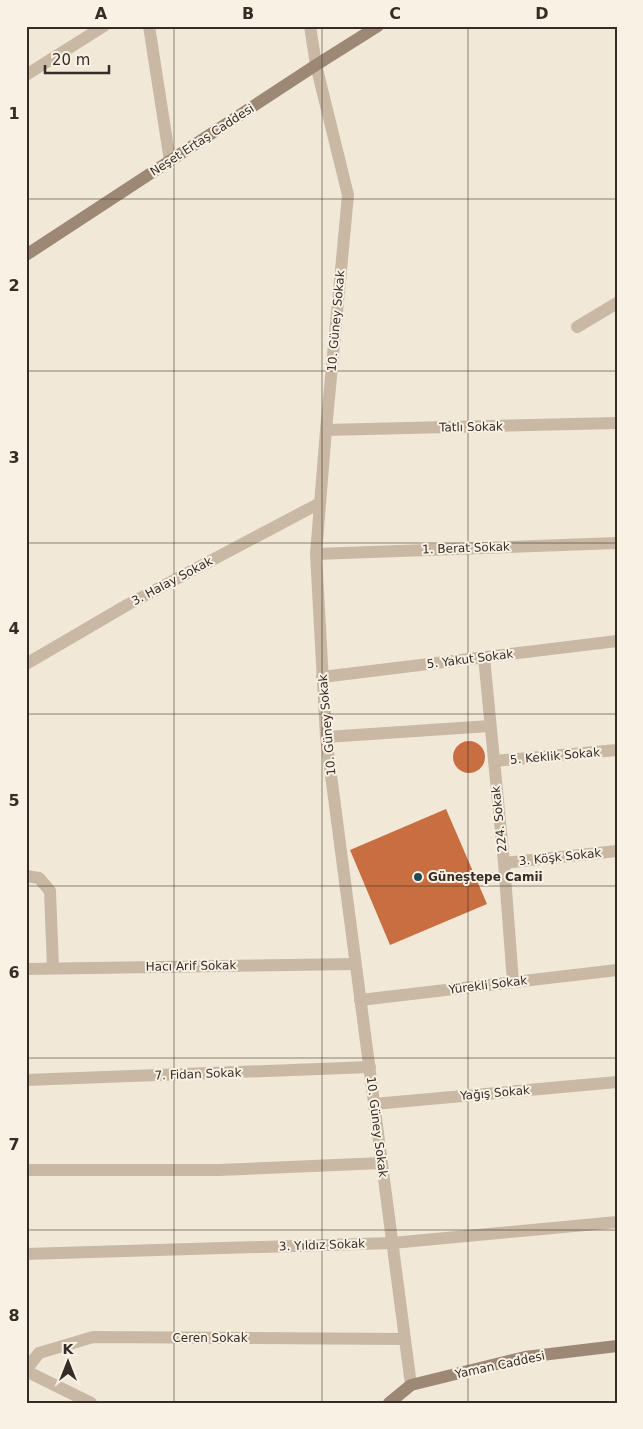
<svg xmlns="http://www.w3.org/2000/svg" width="643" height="1429" font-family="'DejaVu Sans',sans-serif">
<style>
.building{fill:#c86e40}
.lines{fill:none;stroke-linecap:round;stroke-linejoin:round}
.street{stroke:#c9b9a4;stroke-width:12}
.secondary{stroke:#9d8876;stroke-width:12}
.grid{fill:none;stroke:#352c26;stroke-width:1;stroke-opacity:0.55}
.poi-dot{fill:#1b4d56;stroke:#f9f2e4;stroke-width:2}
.labels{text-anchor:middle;stroke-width:4;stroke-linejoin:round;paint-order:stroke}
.street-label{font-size:12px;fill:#352c26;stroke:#f9f2e4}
.poi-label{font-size:12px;font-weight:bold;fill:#352c26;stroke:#f9f2e4;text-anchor:start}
.neatline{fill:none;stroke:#352c26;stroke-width:2}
.grid-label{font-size:16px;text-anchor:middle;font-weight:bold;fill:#352c26}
</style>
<rect width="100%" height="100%" fill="#f1e8d8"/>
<g class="building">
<circle cx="469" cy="757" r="16"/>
<path d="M 446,809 L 487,904 L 390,945 L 350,850 Z"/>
</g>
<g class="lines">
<g class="street">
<path d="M 149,26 L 170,161"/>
<path d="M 310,26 L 316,65 L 348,195 L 326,430 L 316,554 L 326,737 L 411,1385"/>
<path d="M 26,75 L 104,26"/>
<path d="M 577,327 L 617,303"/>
<path d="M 326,430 L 617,423"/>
<path d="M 316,554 L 617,543"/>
<path d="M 484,657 L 504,863 L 513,982"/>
<path d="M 26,664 L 127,605 L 320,503"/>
<path d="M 322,677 L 617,641"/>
<path d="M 326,737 L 490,726"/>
<path d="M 494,761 L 617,750"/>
<path d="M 504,863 L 617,851"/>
<path d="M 26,876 L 39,878 L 50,891 L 53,968"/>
<path d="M 26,969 L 355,964"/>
<path d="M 360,1000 L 617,970"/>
<path d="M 26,1080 L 370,1067"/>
<path d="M 374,1104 L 617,1082"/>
<path d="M 26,1170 L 219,1170 L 382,1163"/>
<path d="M 26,1254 L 392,1243 L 617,1222"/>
<path d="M 26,1370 L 39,1353 L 93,1337 L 405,1339"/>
<path d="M 26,1371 L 91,1403"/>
</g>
<g class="secondary">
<path d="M 26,255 L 316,65 L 378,26"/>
<path d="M 389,1403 L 411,1385 L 525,1357 L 617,1346"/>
</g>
</g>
<path class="grid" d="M 174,26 L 174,1403M 322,26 L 322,1403M 468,26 L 468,1403M 26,199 L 617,199M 26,371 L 617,371M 26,543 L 617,543M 26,714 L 617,714M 26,886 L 617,886M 26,1058 L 617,1058M 26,1230 L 617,1230"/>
<circle class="poi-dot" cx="418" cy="877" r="5"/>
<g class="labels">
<g class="street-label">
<text transform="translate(202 140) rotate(-33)" y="4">Neşet Ertaş Caddesi</text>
<text transform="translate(336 321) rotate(-85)" y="4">10. Güney Sokak</text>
<text transform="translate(471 427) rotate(-1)" y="4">Tatlı Sokak</text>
<text transform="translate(466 548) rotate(-2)" y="4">1. Berat Sokak</text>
<text transform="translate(172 581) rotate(-28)" y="4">3. Halay Sokak</text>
<text transform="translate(470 659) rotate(-7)" y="4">5. Yakut Sokak</text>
<text transform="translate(327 725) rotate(-95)" y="4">10. Güney Sokak</text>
<text transform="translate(555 756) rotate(-5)" y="4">5. Keklik Sokak</text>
<text transform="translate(499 819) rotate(-96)" y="4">224. Sokak</text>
<text transform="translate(560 857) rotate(-6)" y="4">3. Köşk Sokak</text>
<text transform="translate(191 966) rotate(-1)" y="4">Hacı Arif Sokak</text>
<text transform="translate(488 985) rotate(-7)" y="4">Yürekli Sokak</text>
<text transform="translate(198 1074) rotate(-2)" y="4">7. Fidan Sokak</text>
<text transform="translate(495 1093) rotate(-5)" y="4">Yağış Sokak</text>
<text transform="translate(377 1127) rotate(83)" y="4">10. Güney Sokak</text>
<text transform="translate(322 1245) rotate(-2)" y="4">3. Yıldız Sokak</text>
<text x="210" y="1342">Ceren Sokak</text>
<text transform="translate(500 1365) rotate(-12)" y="4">Yaman Caddesi</text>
</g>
<g class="poi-label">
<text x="428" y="881">Güneştepe Camii</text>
</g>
</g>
<rect width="643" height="1429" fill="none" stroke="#f9f2e4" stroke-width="55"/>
<g transform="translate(68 1362)" stroke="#f9f2e4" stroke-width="4" paint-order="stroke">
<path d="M0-4L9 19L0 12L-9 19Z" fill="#352c26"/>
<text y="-8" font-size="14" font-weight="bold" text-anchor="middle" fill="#352c26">K</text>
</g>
<path d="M45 65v8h64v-8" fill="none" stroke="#352c26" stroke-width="2.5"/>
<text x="52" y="65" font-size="15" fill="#352c26" stroke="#f9f2e4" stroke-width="4" paint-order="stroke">20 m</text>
<rect x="28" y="28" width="588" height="1374" class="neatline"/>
<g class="grid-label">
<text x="101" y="19">A</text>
<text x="248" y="19">B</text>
<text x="395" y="19">C</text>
<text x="542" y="19">D</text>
<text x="14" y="119">1</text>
<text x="14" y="291">2</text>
<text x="14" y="463">3</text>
<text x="14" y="634">4</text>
<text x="14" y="806">5</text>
<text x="14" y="978">6</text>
<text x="14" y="1150">7</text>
<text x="14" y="1321">8</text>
</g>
</svg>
